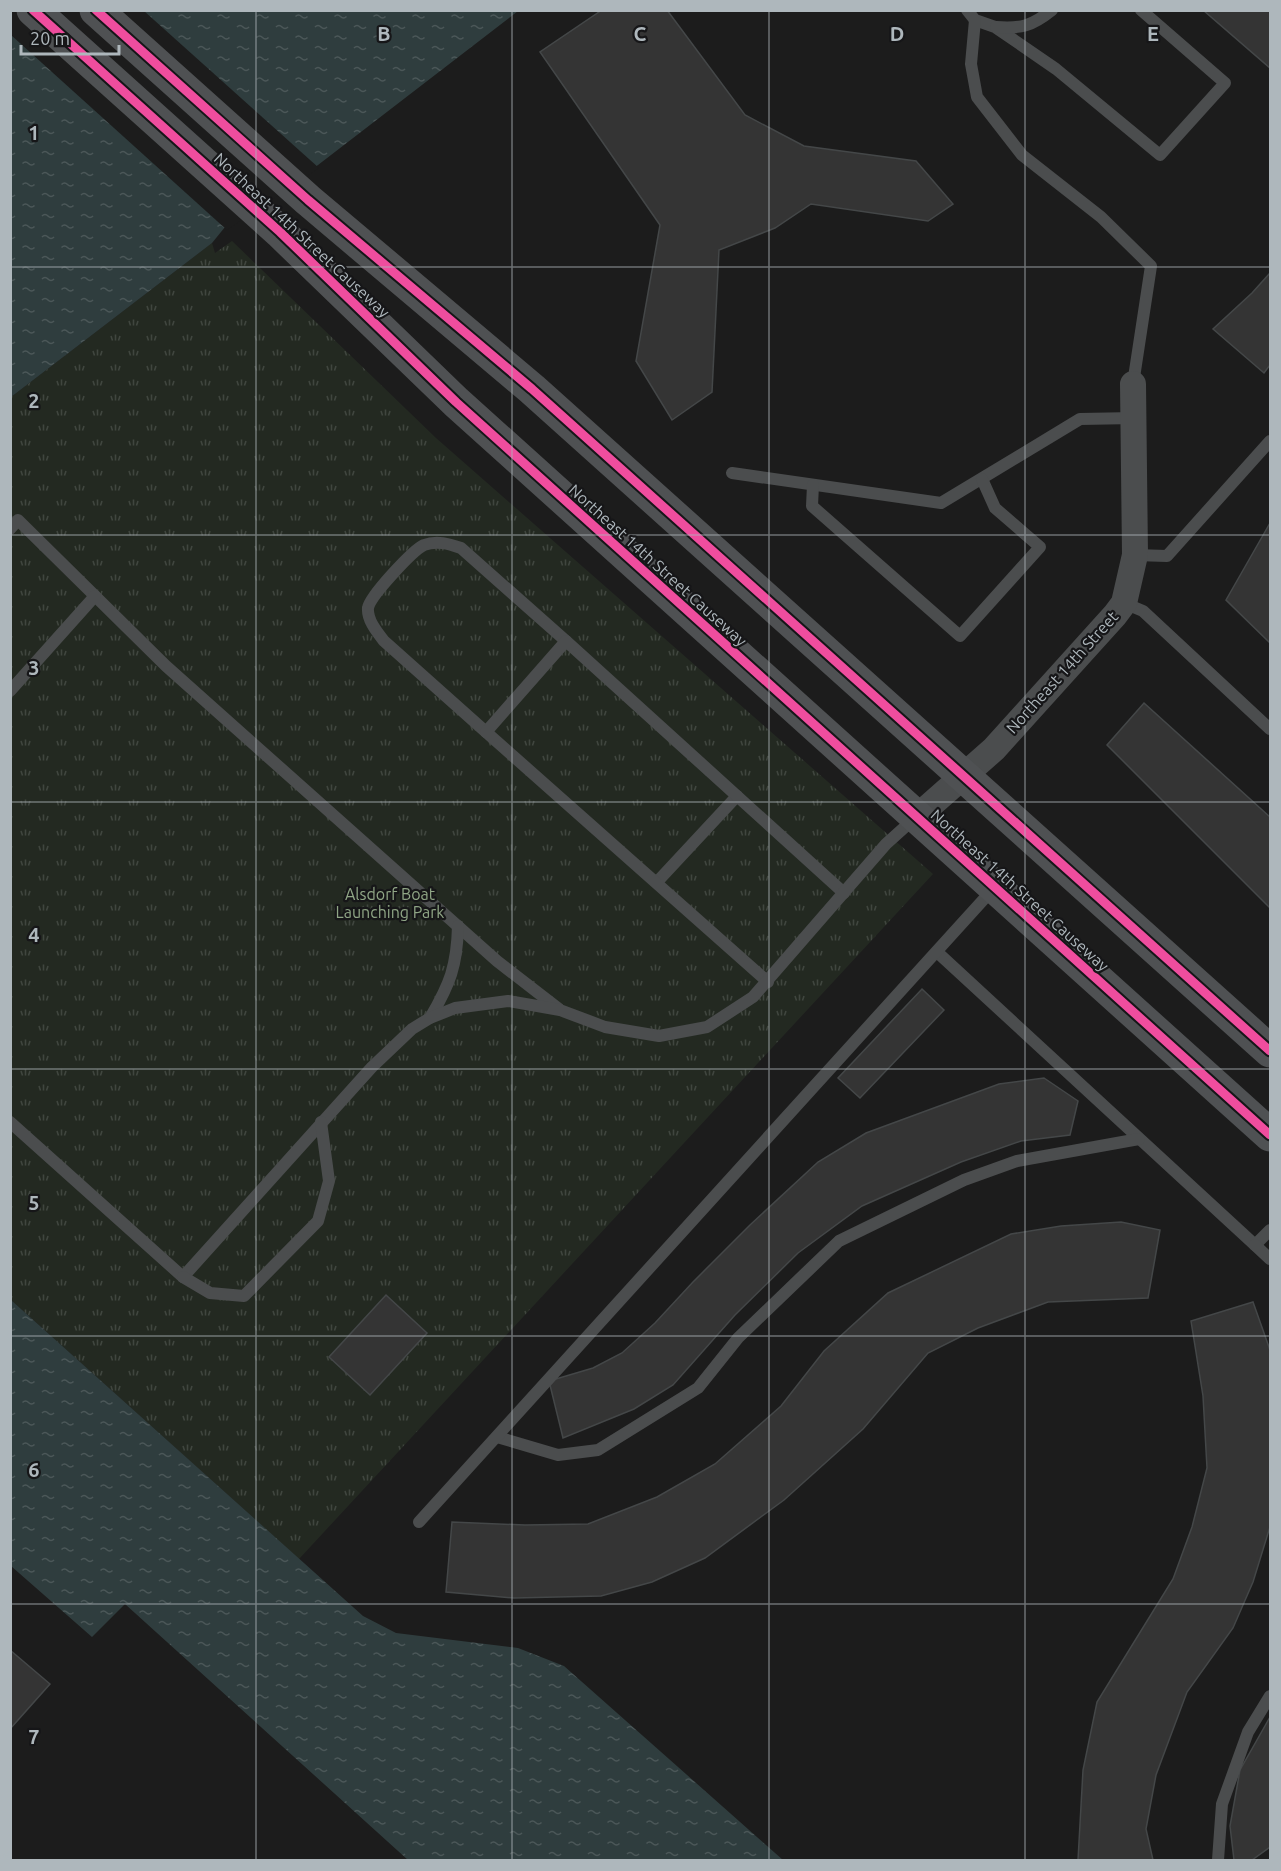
<svg xmlns="http://www.w3.org/2000/svg" width="1281" height="1871" font-family="Ubuntu,sans-serif">
<style>
.park{fill:url(#park-tufts)}
.water{fill:url(#water-ripples)}
.pier{fill:#1c1c1c}
.building{fill:#343434;stroke:#444748;stroke-width:1.5}
.lines{fill:none;stroke-linecap:round;stroke-linejoin:round}
.lane{stroke:#4b4d4e;stroke-width:12}
.street{stroke:#4b4d4e;stroke-width:26}
.secondary{stroke:#4f5153;stroke-width:33}
.cycleway-casing{stroke:#161618;stroke-width:13}
.cycleway{stroke:#ef4d9e;stroke-width:9}
.grid{fill:none;stroke:#aeb7bc;stroke-width:1.5;stroke-opacity:0.55}
.labels{text-anchor:middle;stroke-width:4.5;stroke-linejoin:round;paint-order:stroke}
.street-label{font-size:16px;fill:#aeb7bc;stroke:#161618}
.park-label{font-size:16px;fill:#90a686;stroke:#161618}
.grid-label{font-size:20px;text-anchor:middle;font-weight:bold;fill:#aeb7bc;stroke:#161618;stroke-width:4.5;stroke-linejoin:round;paint-order:stroke}
</style>
<defs>
<pattern id="park-tufts" width="24" height="20" patternUnits="userSpaceOnUse" patternTransform="scale(1.5)"><rect width="24" height="20" fill="#232921"/><path d="M3 7l-1-3M5 7V3M7 7l1-3M15 17l-1-3M17 17v-4M19 17l1-3" fill="none" stroke="#40463f"/></pattern>
<pattern id="water-ripples" width="26" height="14" patternUnits="userSpaceOnUse" patternTransform="scale(1.5)"><rect width="26" height="14" fill="#2f3d3e"/><path d="M2 4q2-2 4 0t4 0M15 11q2-2 4 0t4 0" fill="none" stroke="#4b5758"/></pattern>
</defs>
<rect width="100%" height="100%" fill="#1c1c1c"/>
<path class="park" d="M 232,241 L 436,438 L 933,874 L 299,1559 L 11,1300 L 11,397 L 212,243 L 215,253 Z"/>
<g class="water">
<path d="M 11,11 L 518,11 L 318,165 L 225,227 L 212,243 L 11,397 Z"/>
<path d="M 11,1300 L 363,1616 L 396,1633 L 518,1648 L 564,1666 L 783,1860 L 408,1860 L 125,1604 L 92,1637 L 11,1566 Z"/>
</g>
<path class="pier" d="M 11,11 L 144,11 L 319,168 L 227,230 L 11,35 Z"/>
<g class="building">
<path d="M 602,10 L 667,10 L 745,115 L 804,146 L 916,161 L 953,204 L 928,221 L 811,204 L 775,228 L 719,250 L 712,392 L 672,420 L 636,361 L 660,225 L 540,52 Z"/>
<path d="M 1203,10 L 1270,10 L 1270,68 Z"/>
<path d="M 1270,273 L 1270,365 L 1264,373 L 1213,329 L 1252,293 Z"/>
<path d="M 1270,523 L 1270,643 L 1226,600 Z"/>
<path d="M 1144,703 L 1270,817 L 1270,908 L 1107,745 Z"/>
<path d="M 922,989 L 944,1010 L 860,1098 L 838,1078 Z"/>
<path d="M 1044,1078 L 1078,1101 L 1070,1135 L 1021,1141 L 961,1162 L 862,1206 L 798,1253 L 735,1315 L 673,1385 L 634,1409 L 563,1438 L 549,1381 L 593,1368 L 622,1353 L 655,1323 L 693,1282 L 750,1225 L 818,1162 L 866,1133 L 999,1084 Z"/>
<path d="M 1121,1222 L 1160,1230 L 1148,1298 L 1048,1302 L 978,1328 L 928,1353 L 863,1429 L 784,1500 L 705,1558 L 652,1582 L 601,1596 L 514,1598 L 446,1592 L 452,1522 L 525,1525 L 588,1524 L 657,1497 L 715,1464 L 781,1406 L 824,1351 L 888,1293 L 1011,1234 L 1061,1226 Z"/>
<path d="M 386,1295 L 427,1333 L 370,1395 L 329,1357 Z"/>
<path d="M 1253,1302 L 1270,1350 L 1270,1527 L 1253,1582 L 1233,1628 L 1187,1692 L 1156,1775 L 1146,1829 L 1153,1860 L 1078,1860 L 1083,1770 L 1097,1702 L 1173,1579 L 1192,1527 L 1207,1468 L 1203,1396 L 1191,1321 Z"/>
<path d="M 10,1650 L 50,1684 L 10,1729 Z"/>
<path d="M 1270,1717 L 1270,1847 L 1252,1860 L 1234,1860 L 1230,1826 L 1240,1770 Z"/>
</g>
<g class="lines">
<g class="lane">
<path d="M 967,10 L 975,20 L 995,27 L 1056,69 L 1160,155 L 1225,83 L 1141,10"/>
<path d="M 975,20 L 971,64 L 977,97 L 1022,155 L 1101,217 L 1151,266 L 1133,384"/>
<path d="M 996,27 C 1021,29 1032,26 1052,10"/>
<path d="M 732,473 L 941,503 L 1080,419 L 1135,418"/>
<path d="M 813,485 L 812,506 L 960,636 L 1040,547 L 995,508 L 982,479"/>
<path d="M 10,529 L 18,520 L 166,666 L 497,961 L 559,1009"/>
<path d="M 1135,555 L 1167,556 L 1270,441"/>
<path d="M 1124,603 L 1143,611 L 1270,729"/>
<path d="M 10,691 L 95,596"/>
<path d="M 486,732 L 384,641 C 377,632 367,620 368,608 C 370,596 413,550 424,545 C 437,540 449,544 461,548 L 566,641"/>
<path d="M 657,882 L 737,796"/>
<path d="M 937,952 L 1255,1245 L 1270,1230"/>
<path d="M 768,982 L 486,732 L 566,641 L 844,893"/>
<path d="M 430,1018 C 450,984 457,966 458,926"/>
<path d="M 10,1122 L 183,1277 L 372,1067 L 412,1029 L 430,1018 L 455,1008 L 508,1001 L 560,1010 L 605,1027 L 659,1036 L 707,1027 L 753,997 L 886,844 L 916,817"/>
<path d="M 1255,1245 L 1270,1259"/>
<path d="M 183,1277 L 210,1293 L 244,1296 L 318,1221 L 329,1181 L 321,1122"/>
<path d="M 497,1437 L 558,1455 L 598,1450 L 698,1388 L 738,1338 L 839,1241 L 964,1180 L 1017,1161 L 1139,1139"/>
<path d="M 419,1522 L 994,888"/>
<path d="M 1218,1860 L 1222,1804 L 1248,1732 L 1270,1696"/>
</g>
<path class="street" d="M 917,817 L 994,749 L 1115,615 L 1124,603 L 1135,555 L 1133,384"/>
<g class="secondary">
<path d="M 33,10 L 280,232 L 456,402 L 1270,1135"/>
<path d="M 96,10 L 308,200 L 532,389 L 1270,1051"/>
</g>
<g class="cycleway-casing">
<g id="cycleway">
<path d="M 33,10 L 280,232 L 456,402 L 1270,1135"/>
<path d="M 96,10 L 308,200 L 532,389 L 1270,1051"/>
</g>
</g>
<use href="#cycleway" class="cycleway"/>
</g>
<path class="grid" d="M 256,10 L 256,1860M 512,10 L 512,1860M 769,10 L 769,1860M 1025,10 L 1025,1860M 10,267 L 1270,267M 10,535 L 1270,535M 10,802 L 1270,802M 10,1069 L 1270,1069M 10,1336 L 1270,1336M 10,1604 L 1270,1604"/>
<g class="labels">
<g class="street-label">
<text transform="translate(302 235) rotate(43)" y="6">Northeast 14th Street Causeway</text>
<text transform="translate(658 565) rotate(42)" y="6">Northeast 14th Street Causeway</text>
<text transform="translate(1062 672) rotate(-48)" y="6">Northeast 14th Street</text>
<text transform="translate(1020 890) rotate(42)" y="6">Northeast 14th Street Causeway</text>
</g>
<g class="park-label">
<text x="390" y="900">Alsdorf Boat<tspan x="390" dy="18">Launching Park</tspan></text>
</g>
</g>
<g class="grid-label">
<text x="384" y="41">B</text>
<text x="640" y="41">C</text>
<text x="897" y="41">D</text>
<text x="1153" y="41">E</text>
<text x="34" y="140">1</text>
<text x="34" y="408">2</text>
<text x="34" y="675">3</text>
<text x="34" y="942">4</text>
<text x="34" y="1210">5</text>
<text x="34" y="1477">6</text>
<text x="34" y="1744">7</text>
</g>
<rect width="1281" height="1871" fill="none" stroke="#aeb7bc" stroke-width="24"/>
<path d="M21 45v9h98v-9" fill="none" stroke="#aeb7bc" stroke-width="3"/>
<text x="30" y="45" font-size="18" fill="#aeb7bc" stroke="#161618" stroke-width="4.5" paint-order="stroke">20 m</text>
</svg>
